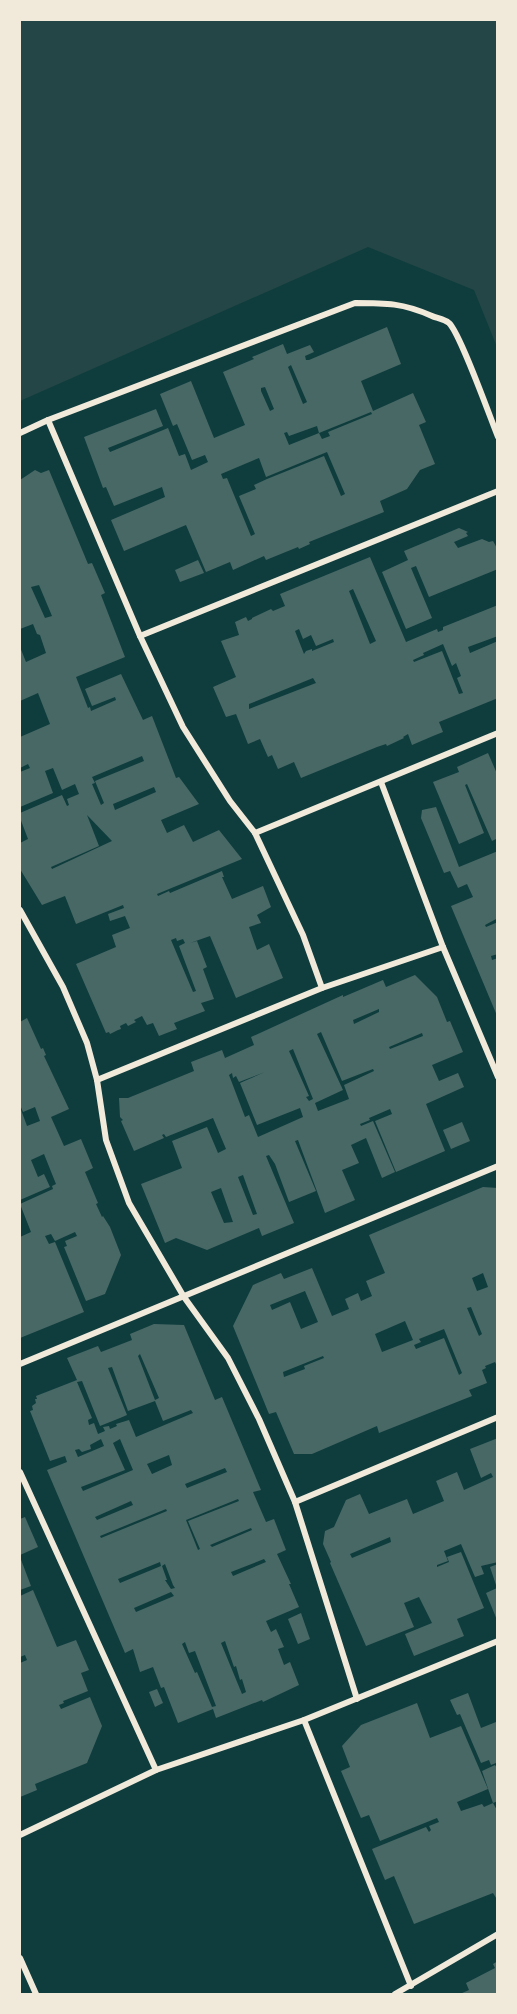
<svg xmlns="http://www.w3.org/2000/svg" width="517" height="2014" font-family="'Times New Roman',serif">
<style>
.green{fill:#244646}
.building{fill:#486865;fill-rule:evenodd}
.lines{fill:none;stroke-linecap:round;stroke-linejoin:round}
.minor{stroke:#f1e9da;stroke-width:6}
</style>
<rect width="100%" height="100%" fill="#0f3d3e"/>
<path class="green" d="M 20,20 L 497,20 L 497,347 L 474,290 L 368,247 L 20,401 Z"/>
<g class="building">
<path d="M 387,327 L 401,364 L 361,381 L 373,411 L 413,393 L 426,422 L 419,425 L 435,464 L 420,470 L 407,489 L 380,501 L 384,512 L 309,542 L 310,544 L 299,549 L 298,547 L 266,560 L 264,556 L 233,570 L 230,562 L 206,572 L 186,525 L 124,551 L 111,520 L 165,497 L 162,487 L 114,506 L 106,487 L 103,488 L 84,437 L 156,409 L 163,426 L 108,448 L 110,452 L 168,428 L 179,456 L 185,454 L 191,470 L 208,462 L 205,455 L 192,460 L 177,424 L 173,426 L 160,394 L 191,381 L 214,438 L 245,425 L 223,372 L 254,359 L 252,357 L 283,344 L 287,354 L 310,345 L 314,352 L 305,356 L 306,360 L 309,360 ZM 291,365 L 307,402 L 303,404 L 288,367 ZM 265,387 L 274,409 L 270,411 L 261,391 L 261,388 ZM 371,412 L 372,414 L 328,432 L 330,436 L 322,439 L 319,433 L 289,445 L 284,433 L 287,432 L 289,436 L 317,426 L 319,433 ZM 327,452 L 345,494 L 341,496 L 324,456 L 267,479 L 254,485 L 256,489 L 239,496 L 255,534 L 251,536 L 227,478 L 223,479 L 221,474 L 259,458 L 266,477 Z"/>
<path d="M 35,470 L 41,473 L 49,470 L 88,564 L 92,563 L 105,593 L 101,595 L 125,657 L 76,677 L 88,708 L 90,707 L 91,711 L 116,700 L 115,697 L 92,706 L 85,689 L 121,674 L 143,720 L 152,716 L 176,778 L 179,777 L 199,804 L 161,820 L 167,833 L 184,825 L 193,842 L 219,830 L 242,859 L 157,894 L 158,896 L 169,891 L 170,893 L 222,871 L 224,877 L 222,877 L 232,899 L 263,886 L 271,907 L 257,915 L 261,923 L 249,927 L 257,950 L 269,944 L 283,978 L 236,998 L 210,936 L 190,943 L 197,941 L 207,967 L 203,969 L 214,999 L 201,1003 L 205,1011 L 174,1023 L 177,1029 L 159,1036 L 153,1023 L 147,1025 L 142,1016 L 134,1020 L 136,1022 L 128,1026 L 126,1023 L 120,1026 L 121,1029 L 118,1030 L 110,1034 L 109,1032 L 106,1033 L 76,964 L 116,947 L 112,935 L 130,928 L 125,916 L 110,921 L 108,914 L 124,908 L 123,905 L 76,924 L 65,896 L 42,905 L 20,869 L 20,843 L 28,839 L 20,818 L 20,813 L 62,795 L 67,806 L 69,805 L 67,799 L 79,794 L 75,784 L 62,790 L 53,768 L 45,771 L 53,793 L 20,807 L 20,772 L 30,768 L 28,764 L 20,768 L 20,737 L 50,724 L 38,693 L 20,701 L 20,647 L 26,662 L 46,653 L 40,635 L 37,634 L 33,624 L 20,629 L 20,480 ZM 39,585 L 52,616 L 45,618 L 31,587 ZM 142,756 L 144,761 L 95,781 L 104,803 L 101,805 L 92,784 L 95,783 L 92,777 ZM 154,787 L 156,792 L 115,810 L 113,804 ZM 87,815 L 112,841 L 52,869 L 51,867 L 99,846 ZM 176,938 L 177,941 L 183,939 L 185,943 L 179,946 L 196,991 L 193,992 L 171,940 Z"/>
<path d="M 459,528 L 468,532 L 466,533 L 468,536 L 454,542 L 458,548 L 482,539 L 489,542 L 493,541 L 498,550 L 498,569 L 429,597 L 416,566 L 411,568 L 432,618 L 406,629 L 382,572 L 408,560 L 404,551 Z"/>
<path d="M 370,557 L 406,642 L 437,629 L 438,632 L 443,630 L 443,627 L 498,605 L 498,636 L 468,647 L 470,653 L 498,641 L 498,698 L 439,722 L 443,732 L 433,736 L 412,745 L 408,734 L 403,737 L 404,738 L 387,746 L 386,744 L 377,747 L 301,778 L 294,762 L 278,769 L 272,755 L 268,757 L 260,739 L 248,744 L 236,714 L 226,717 L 213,687 L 236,677 L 221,641 L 239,635 L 235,622 L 246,617 L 248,621 L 252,619 L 252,618 L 271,609 L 273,611 L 285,606 L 280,594 ZM 353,589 L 376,641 L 370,644 L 349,591 ZM 299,629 L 303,639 L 311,635 L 316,646 L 333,639 L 334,642 L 312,651 L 312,649 L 306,651 L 304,654 L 295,631 ZM 443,644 L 452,666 L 456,663 L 461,676 L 457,678 L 463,693 L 459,694 L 442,651 L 414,662 L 413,660 L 424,655 L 423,653 ZM 313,678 L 316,683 L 249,709 L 249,704 Z"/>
<path d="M 198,560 L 204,573 L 180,582 L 175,570 Z"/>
<path d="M 488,753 L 498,776 L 498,838 L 492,841 L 467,784 L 465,785 L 484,833 L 459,844 L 433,782 L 459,772 L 457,767 Z"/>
<path d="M 436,807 L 459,867 L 498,851 L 498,918 L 485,925 L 486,927 L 498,922 L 498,954 L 491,956 L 492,960 L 498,958 L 498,1018 L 451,906 L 473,897 L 467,884 L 458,888 L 450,871 L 444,873 L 421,818 L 422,810 Z"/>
<path d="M 415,975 L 437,997 L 447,1022 L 450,1021 L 463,1052 L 432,1065 L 439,1081 L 458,1073 L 464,1087 L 426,1104 L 445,1151 L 396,1172 L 375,1121 L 392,1114 L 390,1109 L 369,1118 L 370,1120 L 360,1124 L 361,1126 L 373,1121 L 395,1172 L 382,1178 L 366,1138 L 351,1145 L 359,1163 L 342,1170 L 355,1200 L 325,1213 L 298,1140 L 295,1141 L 316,1191 L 289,1202 L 275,1164 L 269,1155 L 266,1156 L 294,1223 L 262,1236 L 259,1228 L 207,1250 L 176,1238 L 165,1243 L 141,1184 L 182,1168 L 172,1141 L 207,1127 L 218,1153 L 226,1149 L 213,1118 L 166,1137 L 164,1134 L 162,1135 L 164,1138 L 134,1151 L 121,1121 L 123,1120 L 120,1117 L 119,1098 L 128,1098 L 194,1071 L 191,1062 L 222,1050 L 225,1058 L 254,1045 L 251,1037 L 343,995 L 343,997 L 383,980 L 386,987 ZM 379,1009 L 379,1012 L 354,1024 L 353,1020 ZM 321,1032 L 342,1081 L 373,1069 L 374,1071 L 344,1085 L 349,1099 L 318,1111 L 315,1103 L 343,1090 L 317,1034 ZM 422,1033 L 423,1036 L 390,1049 L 389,1047 ZM 293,1049 L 313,1099 L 309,1101 L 306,1097 L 309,1096 L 289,1051 ZM 265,1072 L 240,1083 L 257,1125 L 300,1108 L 303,1117 L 258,1137 L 249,1115 L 245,1117 L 229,1075 L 232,1073 L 233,1078 L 236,1076 L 239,1082 ZM 243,1175 L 257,1214 L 253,1215 L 238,1177 ZM 221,1188 L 233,1222 L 224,1223 L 211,1192 Z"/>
<path d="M 27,1018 L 41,1049 L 43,1048 L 46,1055 L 44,1056 L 69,1109 L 51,1117 L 64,1146 L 81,1139 L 93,1168 L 85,1172 L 98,1203 L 96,1204 L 102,1217 L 103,1216 L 110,1227 L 121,1255 L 105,1294 L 86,1301 L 64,1247 L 67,1246 L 65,1241 L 77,1236 L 75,1232 L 55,1241 L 51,1234 L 45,1236 L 49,1244 L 55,1242 L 84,1312 L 20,1338 L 20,1237 L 31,1232 L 20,1204 L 53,1189 L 52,1186 L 56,1184 L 44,1154 L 31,1160 L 38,1177 L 44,1174 L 50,1187 L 20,1200 L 20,1107 L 27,1126 L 40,1121 L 35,1107 L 23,1112 L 20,1105 L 20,1022 Z"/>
<path d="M 462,1122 L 470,1141 L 451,1149 L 443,1130 Z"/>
<path d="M 483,1187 L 498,1188 L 498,1368 L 495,1362 L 485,1366 L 486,1368 L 482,1370 L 487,1383 L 469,1390 L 472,1396 L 379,1433 L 377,1426 L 312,1454 L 294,1454 L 276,1412 L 269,1414 L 233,1326 L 253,1285 L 281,1273 L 284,1279 L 312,1268 L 332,1316 L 349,1309 L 345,1299 L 358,1293 L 361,1301 L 372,1296 L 366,1281 L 385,1273 L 369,1235 ZM 483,1273 L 488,1287 L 477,1291 L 472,1278 ZM 305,1291 L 318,1322 L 301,1329 L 290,1302 L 272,1310 L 270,1305 ZM 471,1307 L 482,1334 L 479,1336 L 467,1308 ZM 405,1321 L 413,1340 L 382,1352 L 375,1334 ZM 444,1329 L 462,1373 L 459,1375 L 444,1338 L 416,1349 L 414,1345 L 421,1342 L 419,1339 ZM 323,1356 L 324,1358 L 304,1366 L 305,1369 L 284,1377 L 283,1372 Z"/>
<path d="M 154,1324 L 184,1325 L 215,1400 L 222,1397 L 261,1490 L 253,1492 L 266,1522 L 274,1519 L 286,1550 L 277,1554 L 291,1584 L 289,1584 L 299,1607 L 266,1621 L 271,1632 L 276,1629 L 284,1647 L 278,1649 L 284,1665 L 290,1662 L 299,1685 L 263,1702 L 262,1700 L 216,1718 L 213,1709 L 178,1723 L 164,1687 L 161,1688 L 153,1667 L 140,1672 L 133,1649 L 125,1653 L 47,1470 L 67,1462 L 65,1456 L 50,1461 L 30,1411 L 33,1410 L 32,1406 L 36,1403 L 35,1399 L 37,1399 L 36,1396 L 77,1380 L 67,1358 L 98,1346 L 101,1352 L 132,1340 L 130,1334 ZM 140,1354 L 159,1398 L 155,1400 L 138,1356 ZM 112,1367 L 128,1411 L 155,1401 L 163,1421 L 191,1410 L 193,1413 L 136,1437 L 129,1420 L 116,1424 L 117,1426 L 110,1429 L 109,1426 L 103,1427 L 105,1431 L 98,1434 L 94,1423 L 89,1425 L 88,1420 L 92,1418 L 77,1382 L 82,1381 L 100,1426 L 120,1418 L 127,1415 L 108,1368 ZM 101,1439 L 104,1446 L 78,1457 L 75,1450 L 79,1449 L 82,1452 L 91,1449 L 90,1445 ZM 120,1439 L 133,1470 L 83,1491 L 81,1487 L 125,1470 L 113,1443 ZM 169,1455 L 172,1465 L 152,1474 L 147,1464 ZM 225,1468 L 227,1472 L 187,1488 L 185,1484 ZM 238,1499 L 239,1501 L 188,1521 L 200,1549 L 198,1550 L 186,1520 ZM 131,1501 L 133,1505 L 97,1520 L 95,1517 ZM 166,1509 L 167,1511 L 101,1538 L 100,1536 ZM 251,1528 L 252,1530 L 212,1547 L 210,1545 ZM 264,1559 L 266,1562 L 233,1576 L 231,1572 ZM 160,1562 L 161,1566 L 120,1583 L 118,1579 ZM 165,1564 L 173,1585 L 175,1588 L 171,1589 L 165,1580 L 167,1580 L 162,1566 ZM 171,1592 L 174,1596 L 136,1612 L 134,1608 ZM 225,1641 L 234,1667 L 236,1666 L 240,1680 L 242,1679 L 246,1692 L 242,1694 L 221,1643 ZM 185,1642 L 189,1653 L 195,1651 L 216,1706 L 212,1707 L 197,1672 L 195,1673 L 182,1644 Z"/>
<path d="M 498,1438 L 498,1562 L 481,1566 L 484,1574 L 475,1577 L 461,1544 L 444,1551 L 448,1561 L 437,1565 L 437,1567 L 449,1562 L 447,1557 L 461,1552 L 484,1608 L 457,1619 L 464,1636 L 414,1656 L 405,1634 L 432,1623 L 419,1597 L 404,1603 L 414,1627 L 366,1646 L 330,1563 L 331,1562 L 323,1544 L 325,1531 L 334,1527 L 346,1500 L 360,1494 L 369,1514 L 407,1499 L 413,1514 L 444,1501 L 436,1481 L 457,1472 L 464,1490 L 493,1477 L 491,1473 L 481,1478 L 470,1449 ZM 390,1537 L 391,1542 L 352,1558 L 350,1554 Z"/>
<path d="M 25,1517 L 38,1547 L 20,1555 L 20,1519 Z"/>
<path d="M 20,1557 L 31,1586 L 20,1590 Z"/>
<path d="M 498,1564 L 498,1620 L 497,1620 L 486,1593 L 497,1588 L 490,1567 Z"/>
<path d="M 33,1590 L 57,1647 L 76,1640 L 89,1670 L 81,1673 L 88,1691 L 63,1701 L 64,1703 L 59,1705 L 61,1709 L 90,1697 L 102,1726 L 87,1763 L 35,1784 L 37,1790 L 20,1797 L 20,1663 L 27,1660 L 25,1655 L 20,1657 L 20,1596 Z"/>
<path d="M 301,1613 L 310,1639 L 298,1644 L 288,1619 Z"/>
<path d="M 157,1689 L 163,1703 L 155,1707 L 149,1692 Z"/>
<path d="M 468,1693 L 481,1728 L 496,1722 L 498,1726 L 498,1801 L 493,1803 L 482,1771 L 495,1765 L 497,1768 L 496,1763 L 491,1765 L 489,1760 L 481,1763 L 460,1714 L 457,1715 L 450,1700 Z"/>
<path d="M 417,1703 L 430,1738 L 461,1726 L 488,1789 L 457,1802 L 461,1811 L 482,1804 L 484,1807 L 493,1803 L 498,1812 L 498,1901 L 493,1893 L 414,1924 L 394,1876 L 385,1880 L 372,1849 L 426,1827 L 429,1832 L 431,1830 L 429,1826 L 439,1822 L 437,1818 L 380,1841 L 369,1815 L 361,1818 L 341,1771 L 350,1767 L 342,1746 L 361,1725 Z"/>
<path d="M 498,1961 L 498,1994 L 460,1994 L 469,1990 L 466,1983 L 495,1968 L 493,1964 Z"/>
</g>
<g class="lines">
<g class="minor">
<path d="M 48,420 L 140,636 L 183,727 L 230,801 L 255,833 L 303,935 L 322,988"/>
<path d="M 20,433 L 48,420 L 355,303 C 386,303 403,303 432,316 C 436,318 444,319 449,323 C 460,333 490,417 498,437"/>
<path d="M 140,636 L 498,491"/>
<path d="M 381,782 L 443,947 L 498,1077"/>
<path d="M 255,833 L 498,733"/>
<path d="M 20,910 L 63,987 L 87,1043 L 97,1080 L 106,1140 L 129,1203 L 184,1297 L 228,1358 L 259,1419 L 295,1502 L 357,1699"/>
<path d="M 97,1080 L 322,988 L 443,947"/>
<path d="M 20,1364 L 498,1166"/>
<path d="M 20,1472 L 156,1770"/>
<path d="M 295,1502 L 498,1417"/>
<path d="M 304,1720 L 411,1986"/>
<path d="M 20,1835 L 156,1770 L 304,1720 L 498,1641"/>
<path d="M 20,1958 L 36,1994"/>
<path d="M 395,1994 L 498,1934"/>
</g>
</g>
<rect width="517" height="2014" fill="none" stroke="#f1e9da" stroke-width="42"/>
</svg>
